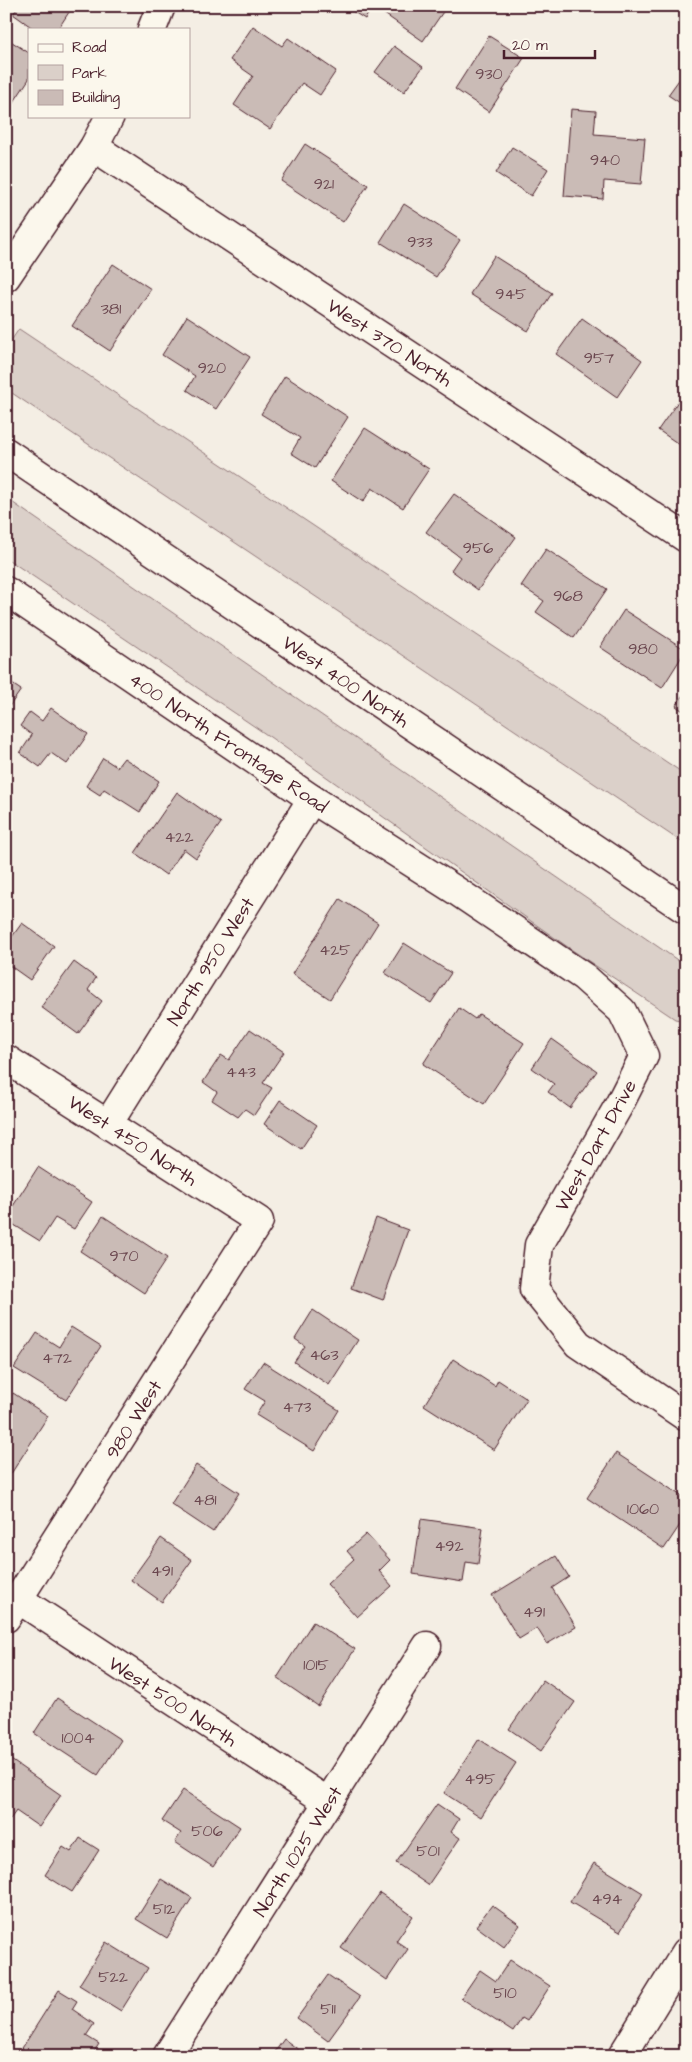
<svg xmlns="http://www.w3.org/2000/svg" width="692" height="2062" font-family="'Architects Daughter',sans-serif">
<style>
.green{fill:#dbd0c9;stroke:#92787a}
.building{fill:#cabbb6;stroke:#4a1f2b}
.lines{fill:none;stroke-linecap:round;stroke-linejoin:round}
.minor-casing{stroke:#4a1f2b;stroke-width:31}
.major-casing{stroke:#4a1f2b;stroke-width:31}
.minor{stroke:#fbf7ec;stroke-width:28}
.major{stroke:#fbf7ec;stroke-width:28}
.labels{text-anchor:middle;stroke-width:4;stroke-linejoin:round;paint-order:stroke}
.number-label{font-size:16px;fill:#6a464e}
.street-label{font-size:19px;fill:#4a1f2b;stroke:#fbf7ec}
</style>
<rect width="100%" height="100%" fill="#f4eee4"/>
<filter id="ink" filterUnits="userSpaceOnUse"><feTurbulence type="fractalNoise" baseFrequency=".02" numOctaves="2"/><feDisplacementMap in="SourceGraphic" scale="10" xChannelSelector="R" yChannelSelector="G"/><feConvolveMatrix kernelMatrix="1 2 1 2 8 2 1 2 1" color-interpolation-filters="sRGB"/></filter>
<g filter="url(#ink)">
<g class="green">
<path d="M 19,329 L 686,775 L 686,845 L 6,389 L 6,348 Z"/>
<path d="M 6,498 L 686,966 L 686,1021 L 675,1019 L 572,950 L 270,737 L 6,558 Z"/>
</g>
<g class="building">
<path d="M 19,6 L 73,6 L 58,29 L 34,29 L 13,14 Z"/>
<path d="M 350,6 L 447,6 L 423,41 L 373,6 L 365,19 L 349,9 Z"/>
<path d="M 253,26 L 282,46 L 288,38 L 336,71 L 320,95 L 302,83 L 270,129 L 234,105 L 253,76 L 230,60 Z"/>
<path d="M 489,36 L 524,58 L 489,112 L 455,89 Z"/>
<path d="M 6,38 L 29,53 L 29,79 L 6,114 Z"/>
<path d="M 394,46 L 423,67 L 404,92 L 375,72 Z"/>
<path d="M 686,70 L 686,107 L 668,95 Z"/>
<path d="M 571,109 L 596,111 L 594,134 L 645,138 L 641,184 L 604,181 L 603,199 L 564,196 Z"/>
<path d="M 305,144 L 368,185 L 343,222 L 281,181 Z"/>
<path d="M 512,147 L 548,169 L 531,196 L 496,173 Z"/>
<path d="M 404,204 L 460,240 L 436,277 L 380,242 Z"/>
<path d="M 494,256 L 552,293 L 528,331 L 470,294 Z"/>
<path d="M 113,264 L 151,289 L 110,351 L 72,326 Z"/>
<path d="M 187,316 L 250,357 L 216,409 L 187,390 L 195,376 L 162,355 Z"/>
<path d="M 582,318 L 642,360 L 617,397 L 556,354 Z"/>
<path d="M 285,376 L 348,417 L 315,468 L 291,453 L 300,438 L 261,414 Z"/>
<path d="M 686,390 L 686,449 L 658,430 Z"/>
<path d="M 365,428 L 429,469 L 403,508 L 372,488 L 363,502 L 331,481 Z"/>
<path d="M 454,494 L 516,537 L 478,590 L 451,570 L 460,557 L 426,532 Z"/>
<path d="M 546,549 L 607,589 L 574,638 L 536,612 L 544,601 L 521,586 Z"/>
<path d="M 624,610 L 686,650 L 662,688 L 600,647 Z"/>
<path d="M 6,680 L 21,690 L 6,711 Z"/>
<path d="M 686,690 L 686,713 L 676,706 Z"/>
<path d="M 51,708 L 88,734 L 67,764 L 51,753 L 40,767 L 20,753 L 32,735 L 20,726 L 30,712 L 42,721 Z"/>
<path d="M 103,758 L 117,767 L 124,758 L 159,781 L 140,812 L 104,789 L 100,795 L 86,786 Z"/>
<path d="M 177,792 L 221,823 L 196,858 L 184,849 L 166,875 L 135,853 Z"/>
<path d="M 340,899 L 378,923 L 330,999 L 292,974 Z"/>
<path d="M 22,923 L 54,946 L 30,980 L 6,963 L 6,945 Z"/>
<path d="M 404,943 L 451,973 L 431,1003 L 385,973 Z"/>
<path d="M 74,962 L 96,978 L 88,990 L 102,1001 L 78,1034 L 41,1007 Z"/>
<path d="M 459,1008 L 475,1019 L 479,1014 L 524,1043 L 484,1104 L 423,1064 Z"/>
<path d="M 250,1029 L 284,1052 L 263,1083 L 272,1088 L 254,1115 L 245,1109 L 238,1117 L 212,1100 L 217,1092 L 203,1082 L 221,1055 L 229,1060 Z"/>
<path d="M 552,1039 L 597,1071 L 570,1108 L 548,1092 L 554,1084 L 532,1068 Z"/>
<path d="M 280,1100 L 317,1125 L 301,1149 L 264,1124 Z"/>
<path d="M 38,1167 L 92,1202 L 74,1229 L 55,1218 L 40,1241 L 6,1220 L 6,1217 Z"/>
<path d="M 103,1216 L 167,1258 L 144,1293 L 80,1251 Z"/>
<path d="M 376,1218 L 408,1230 L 383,1300 L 351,1288 Z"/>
<path d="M 313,1310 L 358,1340 L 329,1385 L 294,1362 L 305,1346 L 295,1339 Z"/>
<path d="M 71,1327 L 101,1346 L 66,1400 L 14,1368 L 37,1333 L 59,1347 Z"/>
<path d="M 453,1359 L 495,1386 L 498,1380 L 527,1399 L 494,1450 L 424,1405 Z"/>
<path d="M 263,1362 L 339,1410 L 314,1451 L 256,1415 L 265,1401 L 245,1389 Z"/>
<path d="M 13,1393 L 48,1416 L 7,1480 L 6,1403 Z"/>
<path d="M 616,1453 L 686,1499 L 686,1516 L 664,1549 L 587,1498 Z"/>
<path d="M 196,1465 L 239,1493 L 213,1532 L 171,1504 Z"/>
<path d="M 421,1519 L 483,1528 L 478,1564 L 466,1562 L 463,1582 L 413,1574 Z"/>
<path d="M 366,1534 L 390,1560 L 379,1571 L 392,1586 L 357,1617 L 327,1584 L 354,1559 L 347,1551 Z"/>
<path d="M 161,1538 L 192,1560 L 162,1602 L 131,1580 Z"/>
<path d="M 556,1556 L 569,1577 L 552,1588 L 576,1627 L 547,1644 L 537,1628 L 519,1639 L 492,1595 Z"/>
<path d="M 313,1622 L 355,1649 L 318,1706 L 277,1678 Z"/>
<path d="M 543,1680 L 575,1702 L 541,1751 L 509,1729 Z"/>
<path d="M 57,1698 L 121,1740 L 98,1775 L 34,1733 Z"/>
<path d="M 479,1739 L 516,1763 L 481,1817 L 444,1793 Z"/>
<path d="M 11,1760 L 61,1795 L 39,1827 L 16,1811 L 6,1825 L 6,1767 Z"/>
<path d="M 183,1790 L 240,1827 L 213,1867 L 175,1842 L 181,1833 L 162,1821 Z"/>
<path d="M 437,1804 L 459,1819 L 451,1832 L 460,1838 L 428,1885 L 396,1863 Z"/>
<path d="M 80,1838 L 99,1850 L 72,1892 L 45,1875 L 63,1847 L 71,1852 Z"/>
<path d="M 594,1863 L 643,1893 L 620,1932 L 570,1902 Z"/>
<path d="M 161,1879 L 192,1898 L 167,1938 L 136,1919 Z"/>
<path d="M 380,1893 L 413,1916 L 396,1941 L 408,1949 L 387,1980 L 341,1948 Z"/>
<path d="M 492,1905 L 520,1925 L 504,1947 L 476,1926 Z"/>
<path d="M 106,1942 L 148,1968 L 121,2011 L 79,1985 Z"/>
<path d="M 510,1960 L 550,1986 L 527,2021 L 522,2018 L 513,2032 L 461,1998 L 480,1970 L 496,1981 Z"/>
<path d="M 328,1975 L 360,1997 L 328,2041 L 297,2018 Z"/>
<path d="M 59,1990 L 77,2001 L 72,2009 L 94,2024 L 86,2036 L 99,2044 L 91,2056 L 23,2056 L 19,2053 Z"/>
<path d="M 284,2039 L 307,2056 L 272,2056 Z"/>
<path d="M 686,2044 L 686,2056 L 677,2056 Z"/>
</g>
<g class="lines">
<g class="minor-casing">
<g id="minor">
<path d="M 152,29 L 161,6"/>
<path d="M 94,147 L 686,538"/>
<path d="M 6,277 L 94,147 L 110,116"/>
<path d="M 6,591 L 312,799 L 455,890 L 584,977 L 622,1011 L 644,1056 L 619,1105 L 539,1245 L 534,1289 L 578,1344 L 686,1417"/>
<path d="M 6,1059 L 259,1221 L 6,1618"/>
<path d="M 108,1124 L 312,799"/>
<path d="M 18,1599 L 328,1802"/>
<path d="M 167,2056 L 427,1646"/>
<path d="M 622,2056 L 686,1952"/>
</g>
</g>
<g class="major-casing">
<path id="major" d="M 6,452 L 686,910"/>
</g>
<use href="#minor" class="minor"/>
<use href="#major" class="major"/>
</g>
</g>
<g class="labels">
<g class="number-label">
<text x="489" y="79">930</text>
<text x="605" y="165">940</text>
<text x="324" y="189">921</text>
<text x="420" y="247">933</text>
<text x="511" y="299">945</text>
<text x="111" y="314">381</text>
<text x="599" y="363">957</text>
<text x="212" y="373">920</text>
<text x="478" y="553">956</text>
<text x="568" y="601">968</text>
<text x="643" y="654">980</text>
<text x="179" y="842">422</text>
<text x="335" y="955">425</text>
<text x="241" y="1077">443</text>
<text x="124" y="1261">970</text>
<text x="324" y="1360">463</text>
<text x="57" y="1363">472</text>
<text x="297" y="1412">473</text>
<text x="205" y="1505">481</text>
<text x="643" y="1514">1060</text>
<text x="449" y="1551">492</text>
<text x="162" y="1576">491</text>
<text x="534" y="1617">491</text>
<text x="316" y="1670">1015</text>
<text x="78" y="1743">1004</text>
<text x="480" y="1784">495</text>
<text x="207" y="1836">506</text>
<text x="428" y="1856">501</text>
<text x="607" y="1904">494</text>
<text x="164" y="1914">512</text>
<text x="113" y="1982">522</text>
<text x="505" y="1998">510</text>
<text x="328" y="2014">511</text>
</g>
<g class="street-label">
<text transform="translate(390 342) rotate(33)" y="7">West 370 North</text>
<text transform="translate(346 681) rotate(34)" y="7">West 400 North</text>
<text transform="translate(229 742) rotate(34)" y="7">400 North Frontage Road</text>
<text transform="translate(210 961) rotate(-58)" y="7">North 950 West</text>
<text transform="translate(133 1140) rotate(33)" y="7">West 450 North</text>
<text transform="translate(595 1145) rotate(-61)" y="7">West Dart Drive</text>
<text transform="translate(133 1419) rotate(-58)" y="7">980 West</text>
<text transform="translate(173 1701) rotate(33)" y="7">West 500 North</text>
<text transform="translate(297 1851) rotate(-58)" y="7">North 1025 West</text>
</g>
</g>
<rect width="692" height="2062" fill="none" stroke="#fbf7ec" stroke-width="25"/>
<rect x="12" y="12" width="667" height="2037" fill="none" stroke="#4a1f2b" stroke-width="2" filter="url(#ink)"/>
<rect x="28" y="28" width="162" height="90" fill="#fbf7ec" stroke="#b4a19f"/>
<rect x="38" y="44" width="25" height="8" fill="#fbf7ec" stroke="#b4a19f"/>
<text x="72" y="52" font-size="15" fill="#4a1f2b">Road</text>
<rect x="38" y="65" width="25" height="15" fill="#dbd0c9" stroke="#b4a19f"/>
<text x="72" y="78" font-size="15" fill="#4a1f2b">Park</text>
<rect x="38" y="90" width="25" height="15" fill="#cabbb6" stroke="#b4a19f"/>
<text x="72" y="102" font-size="15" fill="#4a1f2b">Building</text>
<path d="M504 50v8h91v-8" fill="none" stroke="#4a1f2b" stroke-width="2.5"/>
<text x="512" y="50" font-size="15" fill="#4a1f2b" stroke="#fbf7ec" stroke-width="4" paint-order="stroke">20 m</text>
</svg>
